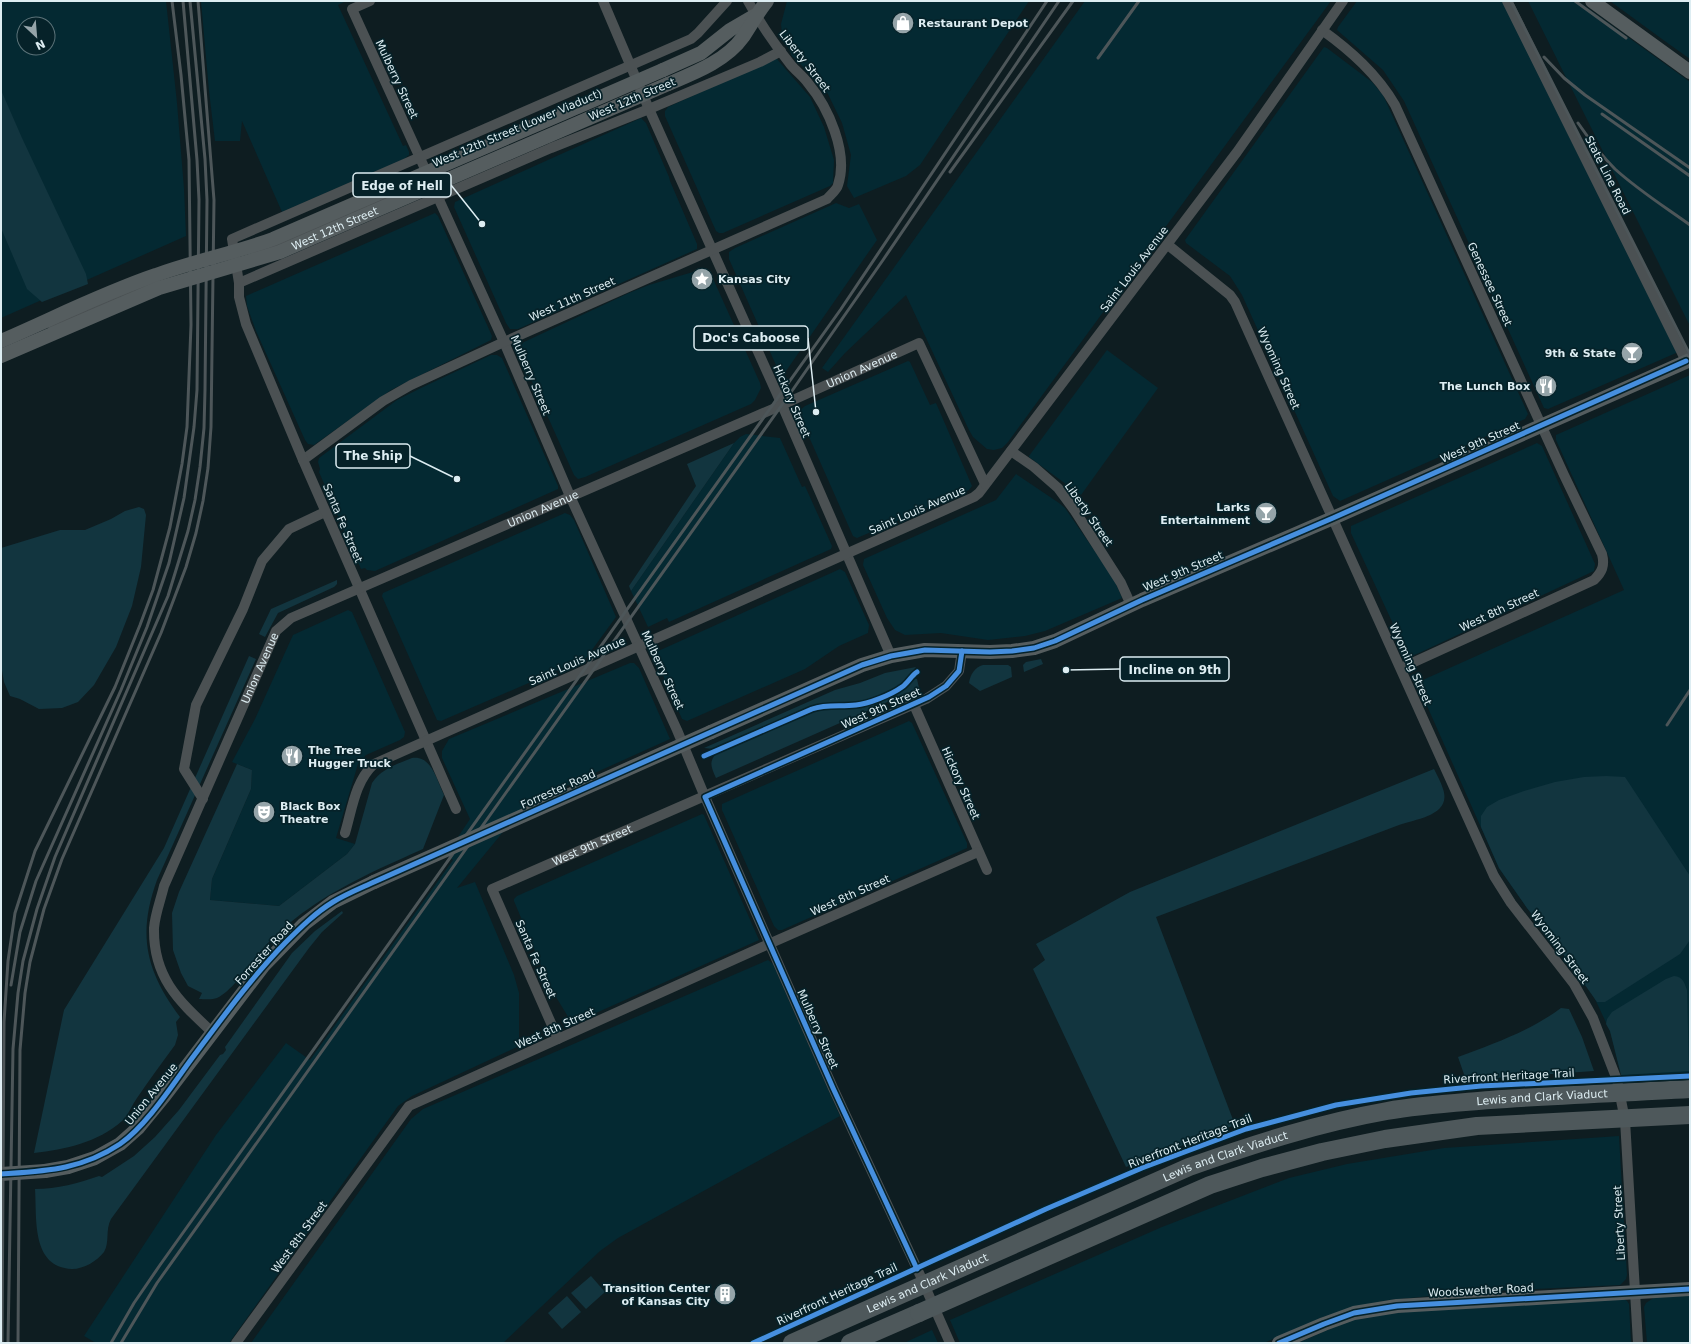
<svg xmlns="http://www.w3.org/2000/svg" width="1691" height="1344" font-family="'DejaVu Sans',sans-serif">
<style>
.built{fill:#042932;fill-rule:evenodd}
.green{fill:#12353f}
.lines{fill:none;stroke-linecap:round;stroke-linejoin:round}
.street{stroke:#4b5153;stroke-width:10}
.secondary{stroke:#555d5f;stroke-width:14}
.highway{stroke:#4e585b;stroke-width:18}
.rail{stroke:#4d5659;stroke-width:3}
.street-bridge{stroke:#4b5153;stroke-width:10}
.secondary-bridge{stroke:#555d5f;stroke-width:14}
.highway-bridge{stroke:#4e585b;stroke-width:18}
.cycleway-casing{stroke:#062229;stroke-width:8}
.cycleway{stroke:#468fdf;stroke-width:5}
.labels{text-anchor:middle;stroke-width:3.5;stroke-linejoin:round;paint-order:stroke}
.poi-label{font-size:11px;font-weight:bold;fill:#ddedf2;stroke:#062229;text-anchor:start}
.street-label{font-size:11px;fill:#ddedf2;stroke:#062229}
.leader{fill:none;stroke:#ddedf2;stroke-width:1.5}
.callout-dot{fill:#ddedf2;stroke:#062229;stroke-width:1.5}
.callout{fill:#062229;stroke:#ddedf2;stroke-width:1.5}
.callout-label{font-size:12px;text-anchor:middle;font-weight:bold;fill:#ddedf2}
</style>
<rect width="100%" height="100%" fill="#0e1d21"/>
<g class="built">
<path d="M 1,1 L 166,1 L 177,103 L 184,189 L 186,236 L 1,318 ZM 24,24 L 48,24 L 48,48 L 24,48 Z"/>
<path d="M 201,1 L 346,1 L 338,5 L 403,146 L 406,145 L 409,152 L 409,155 L 404,159 L 282,212 L 242,121 L 240,141 L 215,141 L 209,91 Z"/>
<path d="M 787,1 L 1029,1 L 920,165 L 906,176 L 854,198 L 847,186 L 851,155 L 842,123 L 825,88 L 792,56 L 782,34 L 781,24 Z"/>
<path d="M 1085,1 L 1331,1 L 1008,442 L 1002,448 L 994,450 L 987,449 L 973,437 L 969,430 L 906,295 L 845,353 L 828,372 L 822,368 Z"/>
<path d="M 1357,1 L 1504,1 L 1677,351 L 1676,353 L 1548,409 L 1544,408 L 1404,101 L 1383,70 L 1337,30 L 1338,27 Z"/>
<path d="M 1528,1 L 1578,1 L 1690,82 L 1690,326 Z"/>
<path d="M 1610,1 L 1690,1 L 1690,59 L 1662,39 Z"/>
<path d="M 1324,47 L 1327,48 L 1372,82 L 1383,95 L 1528,414 L 1525,419 L 1340,501 L 1333,496 L 1242,295 L 1230,276 L 1186,243 L 1185,240 Z"/>
<path d="M 776,58 L 810,97 L 824,127 L 834,160 L 833,183 L 830,186 L 723,233 L 719,233 L 716,231 L 665,116 L 665,111 L 668,107 Z"/>
<path d="M 641,118 L 646,123 L 669,177 L 670,181 L 697,244 L 697,249 L 518,329 L 510,329 L 506,323 L 454,207 L 455,202 Z"/>
<path d="M 836,203 L 849,208 L 859,204 L 877,240 L 786,371 L 782,374 L 779,372 L 729,259 L 729,252 L 735,248 Z"/>
<path d="M 435,213 L 438,216 L 492,336 L 491,340 L 391,390 L 314,445 L 308,444 L 305,440 L 256,331 L 247,306 L 246,296 Z"/>
<path d="M 703,269 L 707,269 L 710,272 L 760,383 L 761,388 L 755,400 L 751,404 L 585,477 L 578,479 L 574,475 L 520,355 L 520,346 L 524,342 L 629,293 L 649,285 Z"/>
<path d="M 1107,350 L 1158,388 L 1081,495 L 1029,457 L 1029,456 Z"/>
<path d="M 491,355 L 497,355 L 502,358 L 558,486 L 558,489 L 375,571 L 367,570 L 365,568 L 361,569 L 319,472 L 320,469 L 318,462 L 319,458 L 397,400 L 423,387 Z"/>
<path d="M 908,361 L 910,362 L 930,405 L 936,403 L 972,486 L 969,490 L 857,538 L 853,536 L 798,412 L 805,406 Z"/>
<path d="M 1690,375 L 1690,1073 L 1622,1077 L 1610,1031 L 1594,997 L 1561,951 L 1527,908 L 1499,868 L 1420,690 L 1419,687 L 1420,683 L 1425,679 L 1624,590 L 1556,440 L 1556,435 Z"/>
<path d="M 746,434 L 780,438 L 802,487 L 805,486 L 832,546 L 831,549 L 669,622 L 667,618 L 648,627 L 631,591 L 734,443 L 740,437 Z"/>
<path d="M 1537,443 L 1542,446 L 1595,564 L 1594,571 L 1419,653 L 1414,655 L 1407,654 L 1351,533 L 1351,526 Z"/>
<path d="M 1016,474 L 1059,503 L 1065,508 L 1114,579 L 1122,598 L 1045,631 L 1025,636 L 988,640 L 941,633 L 905,635 L 895,630 L 887,618 L 863,565 L 864,559 L 996,500 Z"/>
<path d="M 565,513 L 570,515 L 574,520 L 616,617 L 586,658 L 441,721 L 437,720 L 382,596 L 383,593 Z"/>
<path d="M 840,569 L 845,572 L 869,625 L 868,633 L 839,646 L 805,669 L 687,721 L 682,719 L 655,657 L 656,652 Z"/>
<path d="M 348,610 L 352,612 L 405,732 L 404,737 L 400,740 L 366,755 L 358,764 L 336,838 L 355,844 L 347,854 L 279,906 L 210,900 L 212,879 L 251,789 L 252,770 L 232,762 L 255,719 L 293,635 Z"/>
<path d="M 630,663 L 634,663 L 639,668 L 670,739 L 526,804 L 457,888 L 475,882 L 514,975 L 519,993 L 519,1046 L 412,1096 L 398,1106 L 229,1343 L 96,1343 L 84,1336 L 216,1135 L 286,1043 L 310,1060 L 453,860 L 446,855 L 470,819 L 442,758 L 442,751 L 449,739 Z"/>
<path d="M 909,721 L 912,723 L 967,843 L 967,848 L 782,930 L 778,930 L 774,926 L 722,810 L 722,804 Z"/>
<path d="M 702,814 L 704,815 L 759,940 L 578,1021 L 570,1020 L 550,987 L 514,901 L 514,899 L 517,896 Z"/>
<path d="M 768,960 L 773,964 L 840,1116 L 618,1238 L 600,1251 L 503,1343 L 251,1343 L 411,1119 L 423,1109 Z"/>
<path d="M 1619,1136 L 1627,1275 L 1626,1279 L 1620,1285 L 1472,1292 L 1389,1300 L 1368,1304 L 1323,1317 L 1264,1343 L 960,1343 L 950,1320 L 1162,1227 L 1289,1178 L 1347,1164 L 1444,1148 Z"/>
<path d="M 1690,1296 L 1690,1343 L 1647,1343 L 1644,1307 L 1646,1303 L 1655,1297 Z"/>
<path d="M 1624,1299 L 1627,1301 L 1629,1304 L 1631,1343 L 1298,1343 L 1339,1325 L 1359,1318 L 1381,1315 L 1412,1311 Z"/>
<path d="M 932,1330 L 938,1343 L 904,1343 Z"/>
</g>
<g class="green">
<path d="M 1,90 L 22,138 L 86,274 L 88,284 L 42,302 L 27,289 L 1,228 Z"/>
<path d="M 734,443 L 631,591 L 629,586 L 696,486 L 687,464 Z"/>
<path d="M 139,507 L 144,509 L 146,515 L 141,567 L 132,606 L 116,647 L 94,685 L 78,702 L 62,708 L 39,709 L 20,699 L 10,696 L 4,682 L 1,665 L 1,548 L 60,530 L 85,530 L 111,519 L 125,511 Z"/>
<path d="M 337,580 L 337,584 L 334,587 L 278,613 L 265,637 L 259,634 L 271,609 Z"/>
<path d="M 249,656 L 256,659 L 157,880 C 137,935 146,971 180,1017 L 176,1022 L 178,1035 L 175,1045 C 162,1063 149,1080 137,1098 C 132,1105 129,1114 122,1121 C 97,1143 66,1149 34,1153 L 64,1010 L 164,848 Z"/>
<path d="M 1041,659 L 1043,664 L 1024,672 L 1023,665 L 1026,662 Z"/>
<path d="M 983,665 L 1008,665 L 1011,667 L 1012,677 L 980,691 L 969,683 C 970,675 975,667 983,665 Z"/>
<path d="M 916,667 C 912,672 907,679 902,683 C 891,692 866,701 853,703 C 839,704 826,703 813,706 L 714,749 L 704,748 L 835,690 L 860,683 L 885,673 Z"/>
<path d="M 913,678 L 917,679 L 919,688 L 716,778 C 712,769 708,762 716,754 L 812,712 C 826,708 839,709 853,708 C 874,706 900,695 913,678 Z"/>
<path d="M 412,758 C 432,755 437,781 444,795 L 423,849 C 365,875 311,898 266,945 C 252,960 234,990 217,998 C 212,1000 204,999 199,999 L 202,993 L 188,986 L 181,973 L 173,950 L 172,913 L 179,892 L 237,764 L 252,770 L 251,789 L 212,879 L 210,900 L 279,906 L 347,854 L 355,844 L 372,783 C 381,769 397,764 412,758 Z"/>
<path d="M 1434,769 C 1437,775 1441,782 1443,789 C 1452,815 1417,819 1399,825 L 1156,917 L 1235,1125 L 1126,1167 L 1033,969 L 1045,960 L 1036,944 L 1130,892 Z"/>
<path d="M 1606,776 L 1625,777 L 1690,876 L 1690,940 L 1680,954 L 1605,1002 L 1597,1002 L 1561,951 L 1527,908 L 1499,868 L 1481,827 L 1481,816 L 1487,807 L 1499,800 L 1524,791 L 1555,782 L 1584,777 Z"/>
<path d="M 342,911 L 343,913 L 322,932 L 309,948 L 111,1219 C 105,1230 110,1242 104,1252 C 97,1261 84,1269 72,1269 C 31,1267 37,1219 35,1189 C 57,1189 79,1183 99,1176 L 102,1177 L 134,1156 L 155,1137 L 179,1110 L 220,1055 L 223,1054 L 226,1050 L 225,1047 L 292,953 L 315,931 Z"/>
<path d="M 1674,976 C 1683,977 1684,982 1687,990 L 1689,1071 L 1621,1075 L 1610,1031 L 1606,1024 L 1607,1019 L 1612,1012 L 1666,979 Z"/>
<path d="M 1561,1008 L 1569,1009 L 1582,1037 L 1594,1071 L 1466,1080 L 1458,1057 C 1495,1043 1530,1031 1561,1008 Z"/>
<path d="M 591,1276 L 605,1292 L 586,1309 L 571,1293 Z"/>
<path d="M 567,1296 L 581,1312 L 562,1329 L 548,1313 Z"/>
</g>
<g class="lines">
<g class="street">
<path d="M 370,1 L 352,9 L 504,342 L 570,496 L 677,730 L 705,797 L 833,1088 L 920,1275 L 950,1343"/>
<path d="M 603,1 L 649,109 L 782,405 L 891,656"/>
<path d="M 1507,1 L 1686,361"/>
<path d="M 1322,30 C 1351,51 1377,74 1395,105 L 1564,475 L 1602,554 C 1605,566 1602,572 1594,580 L 1401,668"/>
<path d="M 1168,245 L 1230,295 L 1235,302 L 1494,876 L 1511,903 L 1574,984 L 1593,1018 L 1617,1080 L 1625,1120 L 1638,1343"/>
<path d="M 239,283 L 551,148 L 649,109 L 760,62 L 781,51"/>
<path d="M 1011,451 L 1034,467 L 1058,488 L 1075,511 L 1121,583 L 1131,605"/>
<path d="M 303,460 L 383,401 L 411,385 L 504,342 L 827,199 C 830,195 837,190 838,185 C 849,153 828,107 808,83 C 803,76 796,71 791,65 C 775,45 760,23 748,1"/>
<path d="M 914,705 L 987,870"/>
<path d="M 203,799 L 184,769 L 196,705 L 243,609 L 262,561 L 289,529 L 325,512"/>
<path d="M 456,809 L 303,460 L 246,324 L 239,297 L 239,283 L 232,239 L 691,39 L 698,33 L 727,1"/>
<path d="M 345,833 C 352,810 355,781 374,764 L 974,497 L 979,493 L 1237,152 L 1343,1"/>
<path id="s1" d="M 212,1032 C 179,1001 153,978 154,928 C 155,914 161,899 164,886 L 276,631 L 291,618 L 782,405 L 919,343 L 985,484"/>
<path id="s2" d="M 558,1039 L 492,889 L 926,699 L 946,686 L 959,671 L 962,651"/>
<path d="M 236,1343 L 409,1106 L 762,947 L 978,852"/>
</g>
<g class="secondary">
<path d="M 1592,1 L 1690,72"/>
<path d="M 663,70 L 701,53 L 730,30 L 754,16"/>
<path d="M 668,84 C 694,73 726,61 743,37 C 751,25 758,12 767,1"/>
<path d="M 711,732 L 862,665 L 891,656 L 925,650 L 990,652 L 1012,651 L 1034,648 L 1055,641 L 1142,600 L 1333,518 L 1690,360"/>
<path d="M 45,1171 L 68,1167 L 95,1158 L 120,1144 L 138,1128 L 165,1095 L 264,965 L 304,924 L 333,902 L 374,882"/>
<path d="M 1279,1343 L 1324,1324 L 1354,1313 L 1397,1306 L 1690,1289"/>
</g>
<path class="highway" d="M 850,1343 L 919,1313"/>
<g class="rail">
<path d="M 1511,1 L 1690,355"/>
<path d="M 1575,1 L 1626,38"/>
<path d="M 1544,57 L 1564,78 L 1585,95 L 1690,168"/>
<path d="M 1098,58 L 1139,1"/>
<path d="M 1602,114 L 1690,176"/>
<path d="M 1578,123 C 1589,139 1601,155 1615,169 C 1638,190 1665,207 1690,225"/>
<path d="M 950,172 L 1073,1"/>
<path d="M 1667,725 L 1690,690"/>
<path d="M 11,985 L 20,932 L 36,881 L 121,690 L 147,627 L 169,563 L 184,498 L 194,427 L 197,390 L 199,200 L 197,160 L 183,1"/>
<path d="M 2,1343 L 4,1022 L 8,961 L 15,913 L 35,851 L 115,687 L 140,625 L 153,590 L 170,527 L 182,464 L 187,427 L 191,325 L 189,160 L 181,75 L 172,1"/>
<path d="M 8,1343 L 13,1049 L 18,993 L 23,961 L 37,909 L 55,857 L 168,596 L 188,531 L 195,500 L 200,467 L 204,428 L 205,390 L 207,200 L 205,159 L 190,1"/>
<path d="M 18,1343 L 20,1050 L 25,993 L 30,962 L 44,909 L 62,859 L 161,633 L 186,567 L 196,533 L 203,501 L 208,468 L 211,427 L 214,200 L 198,1"/>
<path d="M 111,1343 L 134,1303 L 160,1265 L 841,309 L 1047,1"/>
<path d="M 121,1343 L 157,1283 L 794,388 L 883,260 L 1059,1"/>
</g>
<g class="street-bridge">
<path d="M 255,252 L 276,246 L 441,174"/>
<path d="M 53,326 L 150,284"/>
</g>
<g class="secondary-bridge">
<path d="M 1,341 C 52,319 103,293 156,275 C 194,261 235,253 273,239 L 663,70"/>
<path id="s3" d="M 1,356 L 159,288 L 280,252 L 668,84"/>
<path d="M 374,882 L 711,732"/>
<path d="M 1,1174 L 45,1171"/>
</g>
<g class="highway-bridge">
<path d="M 919,1313 L 1210,1185 L 1262,1168 L 1322,1152 L 1385,1139 L 1477,1126 L 1690,1115"/>
<path id="s4" d="M 792,1343 L 1189,1167 C 1254,1144 1319,1123 1387,1111 C 1421,1105 1456,1103 1490,1100 C 1557,1095 1623,1093 1690,1089"/>
</g>
<g class="cycleway-casing">
<g id="cycleway">
<path d="M 704,756 L 812,709 C 827,704 841,707 856,705 C 868,704 891,695 902,687 C 908,683 911,676 917,672"/>
<path d="M 1,1174 C 45,1171 81,1170 120,1144 C 146,1126 171,1087 190,1061 C 220,1021 250,979 285,943 C 300,928 315,913 333,902 C 346,894 361,888 374,882 L 862,665 L 891,656 L 925,650 L 990,652 L 1012,651 L 1034,648 L 1055,641 L 1142,600 L 1333,518 L 1686,361"/>
<path d="M 917,1269 L 833,1088 L 705,797 L 929,697 L 946,686 L 959,671 L 962,651"/>
<path d="M 753,1343 L 1046,1209 L 1142,1168 L 1246,1129 L 1336,1105 L 1411,1093 L 1481,1086 L 1690,1076"/>
<path d="M 1279,1343 L 1324,1324 L 1354,1313 L 1397,1306 L 1690,1289"/>
</g>
</g>
<use href="#cycleway" class="cycleway"/>
</g>
<defs>
<g id="shop-disc" transform="scale(1.15)"><circle r="9.5" fill="#95a4a9" stroke="#062229"/><path d="M-5-2.5h2.3a2.7 3.5 0 0 1 5.4 0H5L5.5 6h-11ZM-1.5-2.5h3a1.5 2.3 0 0 0-3 0Z" fill="#fff"/></g>
<g id="sight-disc" transform="scale(1.15)"><circle r="9.5" fill="#95a4a9" stroke="#062229"/><path d="M0-6L1.8-2.2L6-1.7L2.9 1.2L3.7 5.4L0 3.3L-3.7 5.4L-2.9 1.2L-6-1.7L-1.8-2.2Z" fill="#fff"/></g>
<g id="bar-disc" transform="scale(1.15)"><circle r="9.5" fill="#95a4a9" stroke="#062229"/><path d="M-6-5H6L.8 .8V4.5H3.5V6h-7V4.5H-.8V.8Z" fill="#fff"/></g>
<g id="restaurant-disc" transform="scale(1.15)"><circle r="9.5" fill="#95a4a9" stroke="#062229"/><path d="M-5-6h1v4h1v-4h1v4h1v-4h1v5L-1.5 .5V6h-2V.5L-5-1ZM5-6V6H3V1.5H1.5Q1.5-4 5-6Z" fill="#fff"/></g>
<g id="theatre-disc" transform="scale(1.15)"><circle r="9.5" fill="#95a4a9" stroke="#062229"/><path d="M-5-5.5Q0-4 5-5.5V0Q5 5 0 6Q-5 5-5 0ZM-3.3-2.5H-1v1.5H-3.3ZM1-2.5H3.3v1.5H1ZM-2.8 1Q0 5.5 2.8 1Z" fill="#fff"/></g>
<g id="building-disc" transform="scale(1.15)"><circle r="9.5" fill="#95a4a9" stroke="#062229"/><path d="M-4-6H4V6H1V3H-1V6H-4ZM-2.5-4.3h1.7v1.8h-1.7ZM.8-4.3h1.7v1.8H.8ZM-2.5-1h1.7V.8h-1.7ZM.8-1h1.7V.8H.8Z" fill="#fff"/></g>
</defs>
<g fill-rule="evenodd">
<use href="#shop-disc" x="903" y="23"/>
<use href="#sight-disc" x="702" y="279"/>
<use href="#bar-disc" x="1632" y="353"/>
<use href="#restaurant-disc" x="1546" y="386"/>
<use href="#bar-disc" x="1266" y="513"/>
<use href="#restaurant-disc" x="292" y="756"/>
<use href="#theatre-disc" x="264" y="812"/>
<use href="#building-disc" x="725" y="1294"/>
</g>
<g class="labels">
<g class="poi-label">
<text x="918" y="27">Restaurant Depot</text>
<text x="718" y="283">Kansas City</text>
<text x="1616" y="357" text-anchor="end">9th &amp; State</text>
<text x="1530" y="390" text-anchor="end">The Lunch Box</text>
<text x="1250" y="511" text-anchor="end">Larks<tspan x="1250" dy="13">Entertainment</tspan></text>
<text x="308" y="754">The Tree<tspan x="308" dy="13">Hugger Truck</tspan></text>
<text x="280" y="810">Black Box<tspan x="280" dy="13">Theatre</tspan></text>
<text x="710" y="1292" text-anchor="end">Transition Center<tspan x="710" dy="13">of Kansas City</tspan></text>
</g>
<g class="street-label">
<text transform="translate(805 61) rotate(52)" y="4">Liberty Street</text>
<text transform="translate(397 79) rotate(65)" y="4">Mulberry Street</text>
<text transform="translate(632 99) rotate(-23)" y="4">West 12th Street</text>
<text transform="translate(517 128) rotate(-23)" y="4">West 12th Street (Lower Viaduct)</text>
<text transform="translate(1608 175) rotate(63)" y="4">State Line Road</text>
<text dy="4" stroke="none"><textPath href="#s3" startOffset="358">West 12th Street</textPath></text>
<text transform="translate(1134 269) rotate(-53)" y="4">Saint Louis Avenue</text>
<text transform="translate(1490 284) rotate(65)" y="4">Genessee Street</text>
<text transform="translate(572 299) rotate(-24)" y="4">West 11th Street</text>
<text transform="translate(1279 368) rotate(66)" y="4">Wyoming Street</text>
<text dy="4" stroke="none"><textPath href="#s1" startOffset="1088">Union Avenue</textPath></text>
<text transform="translate(531 375) rotate(67)" y="4">Mulberry Street</text>
<text transform="translate(792 401) rotate(67)" y="4">Hickory Street</text>
<text transform="translate(1480 442) rotate(-24)" y="4">West 9th Street</text>
<text dy="4" stroke="none"><textPath href="#s1" startOffset="740">Union Avenue</textPath></text>
<text transform="translate(917 510) rotate(-24)" y="4">Saint Louis Avenue</text>
<text transform="translate(1089 514) rotate(55)" y="4">Liberty Street</text>
<text transform="translate(343 523) rotate(67)" y="4">Santa Fe Street</text>
<text transform="translate(1183 571) rotate(-23)" y="4">West 9th Street</text>
<text transform="translate(1499 610) rotate(-25)" y="4">West 8th Street</text>
<text transform="translate(577 661) rotate(-24)" y="4">Saint Louis Avenue</text>
<text transform="translate(1411 664) rotate(66)" y="4">Wyoming Street</text>
<text dy="4" stroke="none"><textPath href="#s1" startOffset="405">Union Avenue</textPath></text>
<text transform="translate(663 670) rotate(65)" y="4">Mulberry Street</text>
<text transform="translate(881 708) rotate(-24)" y="4">West 9th Street</text>
<text transform="translate(961 783) rotate(66)" y="4">Hickory Street</text>
<text transform="translate(558 789) rotate(-24)" y="4">Forrester Road</text>
<text dy="4" stroke="none"><textPath href="#s2" startOffset="273">West 9th Street</textPath></text>
<text transform="translate(850 895) rotate(-24)" y="4">West 8th Street</text>
<text transform="translate(1560 947) rotate(53)" y="4">Wyoming Street</text>
<text transform="translate(264 953) rotate(-48)" y="4">Forrester Road</text>
<text transform="translate(536 959) rotate(66)" y="4">Santa Fe Street</text>
<text transform="translate(555 1028) rotate(-24)" y="4">West 8th Street</text>
<text transform="translate(818 1029) rotate(66)" y="4">Mulberry Street</text>
<text transform="translate(1509 1076) rotate(-3)" y="4">Riverfront Heritage Trail</text>
<text transform="translate(151 1094) rotate(-51)" y="4">Union Avenue</text>
<text dy="4" stroke="none"><textPath href="#s4" startOffset="796">Lewis and Clark Viaduct</textPath></text>
<text transform="translate(1190 1141) rotate(-21)" y="4">Riverfront Heritage Trail</text>
<text dy="4" stroke="none"><textPath href="#s4" startOffset="472">Lewis and Clark Viaduct</textPath></text>
<text transform="translate(1619 1223) rotate(-93)" y="4">Liberty Street</text>
<text transform="translate(299 1237) rotate(-54)" y="4">West 8th Street</text>
<text dy="4" stroke="none"><textPath href="#s4" startOffset="148">Lewis and Clark Viaduct</textPath></text>
<text transform="translate(1481 1290) rotate(-3)" y="4">Woodswether Road</text>
<text transform="translate(837 1294) rotate(-25)" y="4">Riverfront Heritage Trail</text>
</g>
</g>
<path class="leader" d="M482 224L451 185M816 412L808 338M457 479L410 456M1066 670L1120 669"/>
<g class="callout-dot">
<circle cx="482" cy="224" r="4"/>
<circle cx="816" cy="412" r="4"/>
<circle cx="457" cy="479" r="4"/>
<circle cx="1066" cy="670" r="4"/>
</g>
<g class="callout">
<rect x="353" y="173" width="98" height="24" rx="4"/>
<rect x="694" y="326" width="114" height="24" rx="4"/>
<rect x="336" y="444" width="74" height="24" rx="4"/>
<rect x="1120" y="657" width="109" height="24" rx="4"/>
</g>
<g class="callout-label">
<text x="402" y="190">Edge of Hell</text>
<text x="751" y="342">Doc's Caboose</text>
<text x="373" y="460">The Ship</text>
<text x="1175" y="674">Incline on 9th</text>
</g>
<rect width="1691" height="1344" fill="none" stroke="#ddedf2" stroke-width="4"/>
<g transform="translate(36 36) rotate(154)"><circle r="19" fill="#062229" stroke="#5c7379"/>
<path d="M0-3L7 15L0 10L-7 15Z" fill="#95a4a9"/>
<text y="-6" font-size="11" font-weight="bold" text-anchor="middle" fill="#ddedf2">N</text>
</g>
</svg>
